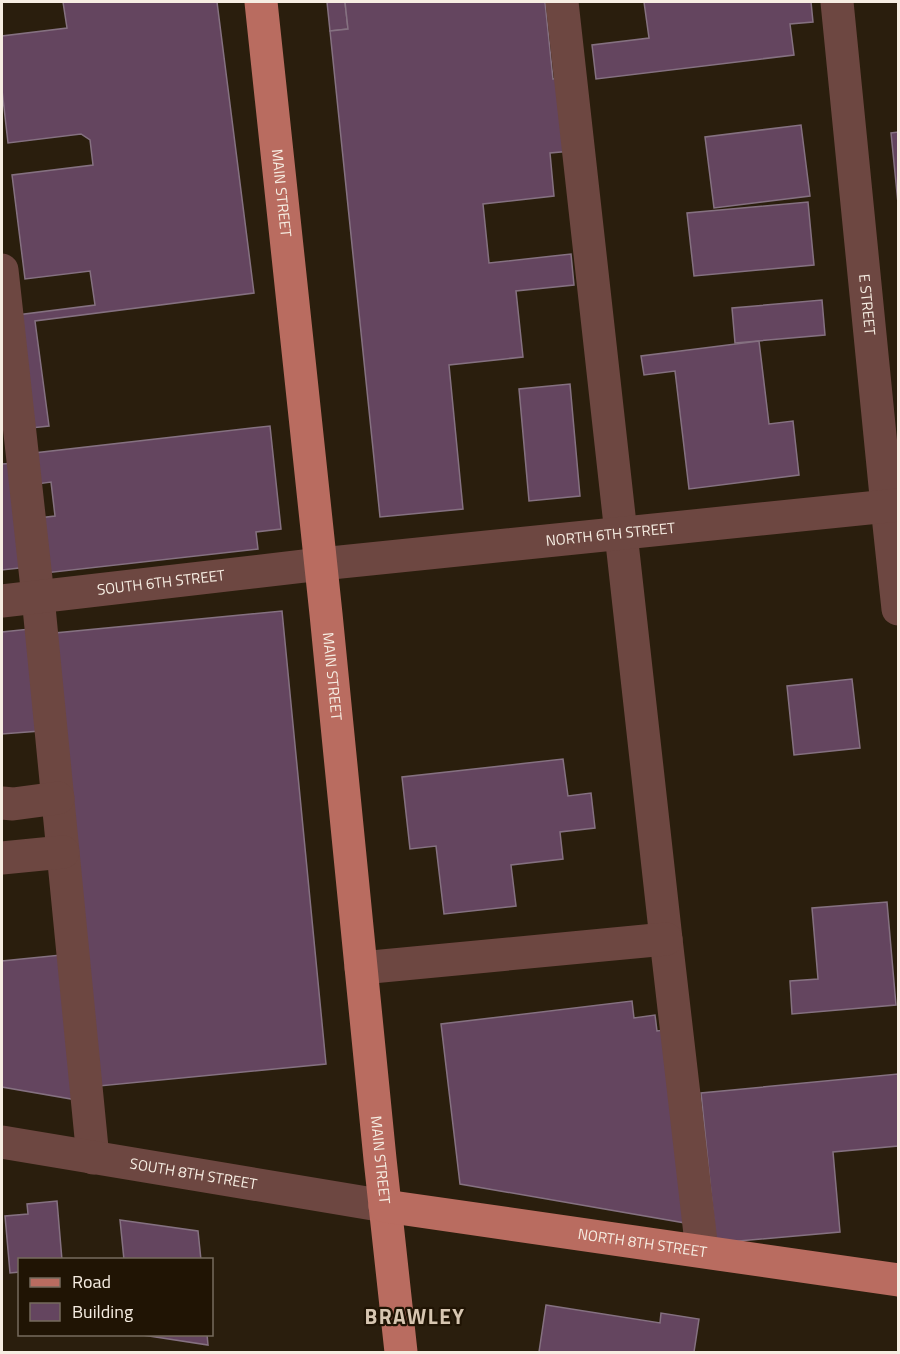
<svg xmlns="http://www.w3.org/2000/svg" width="900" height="1354" font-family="'Titillium Web',sans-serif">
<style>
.building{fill:#64455f;stroke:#857181;stroke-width:1.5}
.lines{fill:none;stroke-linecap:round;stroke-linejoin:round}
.minor{stroke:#6d4741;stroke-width:33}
.major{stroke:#b96c60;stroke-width:33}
.labels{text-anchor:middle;stroke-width:4.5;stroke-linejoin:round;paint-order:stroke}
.street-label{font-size:15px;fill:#f6ede2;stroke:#201404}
.district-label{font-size:21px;font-weight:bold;letter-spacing:1.5px;fill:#d7c6b1;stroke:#201404}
</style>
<rect width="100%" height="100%" fill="#2a1e0d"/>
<g class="building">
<path d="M 63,2 L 217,2 L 254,293 L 35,321 L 49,426 L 31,428 L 17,315 L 95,305 L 90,271 L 25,279 L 12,175 L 93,165 L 90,140 L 81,134 L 8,143 L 2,90 L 2,36 L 67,28 Z"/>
<path d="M 327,2 L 345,2 L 348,29 L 330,31 Z"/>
<path d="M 345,2 L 545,2 L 553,79 L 564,78 L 572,151 L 550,153 L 554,196 L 483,204 L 489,263 L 571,254 L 574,285 L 516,291 L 523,357 L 449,365 L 463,509 L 380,517 L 330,31 L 348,29 Z"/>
<path d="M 644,2 L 811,2 L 813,22 L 790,24 L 794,55 L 596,79 L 592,45 L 649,38 Z"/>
<path d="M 801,125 L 810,196 L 714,208 L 705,137 Z"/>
<path d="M 898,132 L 898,203 L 891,133 Z"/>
<path d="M 808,202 L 814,265 L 694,276 L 687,213 Z"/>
<path d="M 822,300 L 825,335 L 735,343 L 732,308 Z"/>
<path d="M 759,341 L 769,424 L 793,421 L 799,475 L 689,489 L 675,371 L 644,375 L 641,356 Z"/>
<path d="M 570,384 L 580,496 L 529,501 L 519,389 Z"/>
<path d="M 270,426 L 281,529 L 256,532 L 258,549 L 45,573 L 38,518 L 55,516 L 51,482 L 37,484 L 34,453 Z"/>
<path d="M 16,463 L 28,567 L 2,570 L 2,464 Z"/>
<path d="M 282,611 L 326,1064 L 99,1086 L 55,633 Z"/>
<path d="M 30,629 L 40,731 L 2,734 L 2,632 Z"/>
<path d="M 852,679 L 860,748 L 794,755 L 787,686 Z"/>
<path d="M 563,759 L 568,796 L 591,793 L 595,828 L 560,832 L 563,859 L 511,865 L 516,906 L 444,914 L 436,846 L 410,849 L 402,777 Z"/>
<path d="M 887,902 L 896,1005 L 792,1014 L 790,981 L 818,979 L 812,908 Z"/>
<path d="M 71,954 L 77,1100 L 2,1087 L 2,961 Z"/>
<path d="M 632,1001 L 634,1018 L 655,1015 L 657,1031 L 672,1029 L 691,1224 L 460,1184 L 441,1024 Z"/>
<path d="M 898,1074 L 898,1146 L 833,1152 L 840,1232 L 716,1243 L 701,1093 Z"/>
<path d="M 57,1201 L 62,1260 L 20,1260 L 20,1272 L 10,1273 L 5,1216 L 28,1214 L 27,1204 Z"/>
<path d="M 120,1220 L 198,1231 L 201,1260 L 124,1260 Z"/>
<path d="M 546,1305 L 660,1323 L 661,1313 L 699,1319 L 694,1352 L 539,1352 Z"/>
<path d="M 136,1334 L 207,1334 L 208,1345 Z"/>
</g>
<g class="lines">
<g class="minor">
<path d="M 562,2 L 666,939 L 702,1251"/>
<path id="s1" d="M 837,2 L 887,506 L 898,609"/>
<path d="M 2,270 L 38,597 L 93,1158"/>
<path id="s2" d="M 2,601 L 321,564 L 898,505"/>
<path d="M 2,803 L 13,804 L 58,798"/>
<path d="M 2,858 L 63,852"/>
<path d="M 361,968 L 666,939"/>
<path id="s3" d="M 2,1142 L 385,1206"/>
</g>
<g class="major">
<path id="s4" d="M 261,2 L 326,614 L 380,1159 L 401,1352"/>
<path id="s5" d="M 385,1206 L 898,1280"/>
</g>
</g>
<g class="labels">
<g class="street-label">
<text dy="5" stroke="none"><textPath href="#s4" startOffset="192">MAIN STREET</textPath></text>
<text dy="5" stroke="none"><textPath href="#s1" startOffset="304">E STREET</textPath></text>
<text dy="5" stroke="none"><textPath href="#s2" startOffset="612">NORTH 6TH STREET</textPath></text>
<text dy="5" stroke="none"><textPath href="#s2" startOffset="160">SOUTH 6TH STREET</textPath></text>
<text dy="5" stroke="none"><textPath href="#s4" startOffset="678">MAIN STREET</textPath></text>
<text dy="5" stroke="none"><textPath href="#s4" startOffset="1164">MAIN STREET</textPath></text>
<text dy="5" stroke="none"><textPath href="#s3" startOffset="194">SOUTH 8TH STREET</textPath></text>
<text dy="5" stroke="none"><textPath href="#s5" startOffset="260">NORTH 8TH STREET</textPath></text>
</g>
<g class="district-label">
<text x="415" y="1324">BRAWLEY</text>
</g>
</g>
<rect width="900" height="1354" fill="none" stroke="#f6ede2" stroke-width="6"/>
<rect x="18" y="1258" width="195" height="78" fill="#201404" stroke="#766b5d" stroke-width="1.5"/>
<rect x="30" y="1278" width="30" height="9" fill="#b96c60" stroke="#766b5d" stroke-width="1.5"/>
<text x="72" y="1288" font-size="18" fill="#f6ede2">Road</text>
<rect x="30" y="1303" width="30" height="18" fill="#64455f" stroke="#766b5d" stroke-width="1.5"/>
<text x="72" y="1318" font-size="18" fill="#f6ede2">Building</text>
</svg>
